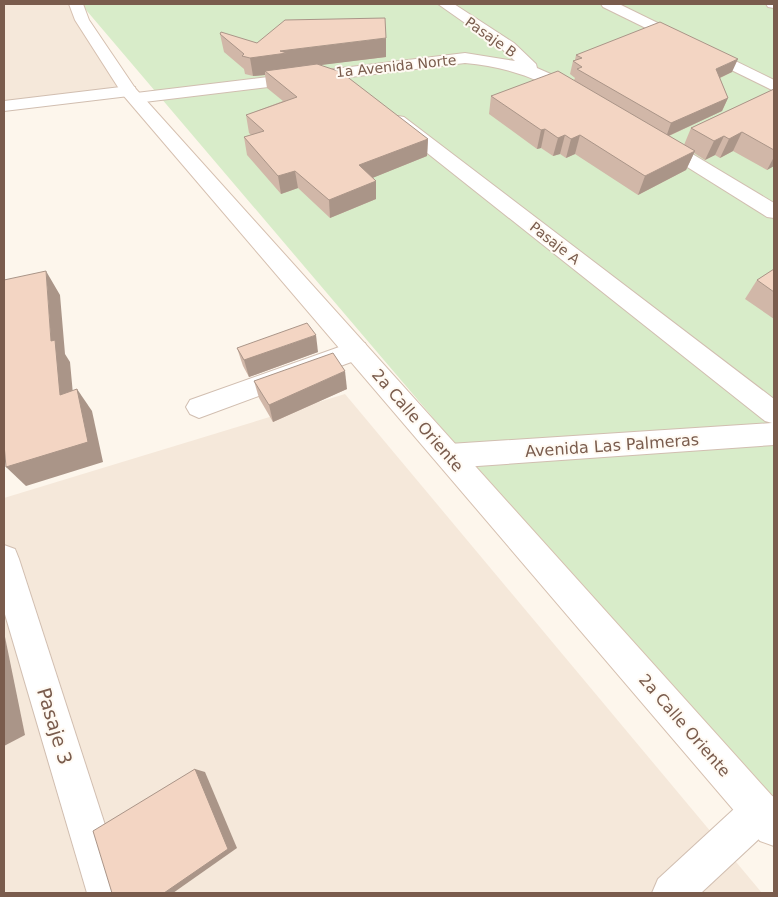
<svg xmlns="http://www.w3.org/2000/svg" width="778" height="897" font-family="'DejaVu Sans',sans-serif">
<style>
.residential{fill:#f5e8da}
.green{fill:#d8ecc9}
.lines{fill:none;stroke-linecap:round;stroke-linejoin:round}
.minor-casing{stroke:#d1beb0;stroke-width:2}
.secondary-casing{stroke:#d6c0b0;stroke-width:2}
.minor{fill:#fff;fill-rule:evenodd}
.secondary{fill:#fff;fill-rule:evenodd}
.wall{fill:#d1b7a8}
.shaded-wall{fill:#aa9588}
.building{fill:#f3d5c3;stroke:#aa9588}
.labels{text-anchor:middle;stroke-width:4;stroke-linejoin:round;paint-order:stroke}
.far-street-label{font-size:14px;fill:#7a5c4d;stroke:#fffaf3}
.street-label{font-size:16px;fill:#7a5c4d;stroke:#fffaf3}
.near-street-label{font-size:19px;fill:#7a5c4d;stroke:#fffaf3}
</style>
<rect width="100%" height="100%" fill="#fdf6ec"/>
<g class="residential">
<path d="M 4,4 L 76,4 L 82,20 L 129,91 L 4,105 Z"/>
<path d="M 345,394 L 762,893 L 4,893 L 4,498 Z"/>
</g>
<path class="green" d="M 81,4 L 774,4 L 774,819 L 725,761 Z"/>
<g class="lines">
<g class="minor-casing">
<g id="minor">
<path d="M 438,4 L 454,4 L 514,43 L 536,64 L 537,68 L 571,83 L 586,94 L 584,98 L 572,98 C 538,78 504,66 465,63 L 136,103 L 130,102 L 129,96 L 4,111 L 4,101 L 129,86 L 135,87 L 136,93 L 465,53 L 515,61 L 502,49 Z"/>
<path d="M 601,4 L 619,4 L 774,80 L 774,91 L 603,7 Z"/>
<path d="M 766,4 L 774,4 L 774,8 L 768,7 Z"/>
<path d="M 398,116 L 404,117 L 774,399 L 774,445 L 449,468 L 439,464 L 435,456 L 439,448 L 449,444 L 772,423 L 765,421 L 392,125 L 389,121 L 392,117 Z"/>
<path d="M 658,135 L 664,137 L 774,203 L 774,218 L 767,217 L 652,145 L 649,141 L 652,137 Z"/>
<path d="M 356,341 L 365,343 L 368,350 L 365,357 L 199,418 L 190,414 L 186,407 L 190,400 Z"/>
<path d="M 4,545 L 15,549 L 19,559 L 127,893 L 87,893 L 4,611 Z"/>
<path d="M 761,792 L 774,797 L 774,825 L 701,893 L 652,893 L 658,879 L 747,797 Z"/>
</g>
</g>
<g class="secondary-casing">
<path id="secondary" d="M 69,4 L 83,4 L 89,20 L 135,88 L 774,798 L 774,846 L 760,841 L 123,95 L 75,20 Z"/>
</g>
<use href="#minor" class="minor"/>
<use href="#secondary" class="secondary"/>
</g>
<g class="wall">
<path d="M 220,34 L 257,43 L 386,57 L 319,65 L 428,139 L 427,156 L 372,178 L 376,199 L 330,218 L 298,188 L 281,194 L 247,155 L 244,137 L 251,135 L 249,133 L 246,115 L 283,101 L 267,88 L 265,75 L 253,76 L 245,74 L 244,69 L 224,52 Z"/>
<path d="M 576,55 L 732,72 L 720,78 L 728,98 L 722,111 L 669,136 L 684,145 L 691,128 L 774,89 L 774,166 L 767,170 L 733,151 L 720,158 L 715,155 L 705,160 L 694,153 L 686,170 L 638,195 L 575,154 L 566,158 L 560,154 L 553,156 L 541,148 L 537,149 L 489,114 L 491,96 L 574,80 L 575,78 L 570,74 L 573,61 L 575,60 Z"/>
<path d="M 774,269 L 774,319 L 745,299 L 757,280 Z"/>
<path d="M 237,348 L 318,352 L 249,377 L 243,366 Z"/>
<path d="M 254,381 L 347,389 L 273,422 L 259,398 Z"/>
</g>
<g class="shaded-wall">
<path d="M 386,38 L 386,57 L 289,69 L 265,71 L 265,75 L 253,76 L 250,58 L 280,51 Z"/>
<path d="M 738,59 L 732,72 L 711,82 L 716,69 Z"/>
<path d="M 728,98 L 722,111 L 666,137 L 671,123 Z"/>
<path d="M 545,129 L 541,148 L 537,149 L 541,130 Z"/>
<path d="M 742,132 L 733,151 L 720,158 L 729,139 Z"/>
<path d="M 565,135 L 560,154 L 553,156 L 558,138 Z"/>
<path d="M 580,135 L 575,154 L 566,158 L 571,139 Z"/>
<path d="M 724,136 L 715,155 L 705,160 L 714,141 Z"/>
<path d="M 428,139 L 427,156 L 360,183 L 359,165 Z"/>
<path d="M 695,151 L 686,170 L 638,195 L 645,176 Z"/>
<path d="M 774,157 L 774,166 L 767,170 Z"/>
<path d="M 295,171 L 298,188 L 281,194 L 278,176 Z"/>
<path d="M 376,181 L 376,199 L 330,218 L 329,200 Z"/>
<path d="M 46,271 L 60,295 L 65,354 L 70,362 L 75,416 L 60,395 L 51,341 Z"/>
<path d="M 316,335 L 318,352 L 249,377 L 244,360 Z"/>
<path d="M 345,371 L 347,389 L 273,422 L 269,405 Z"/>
<path d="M 77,389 L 92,411 L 103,462 L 26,486 L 6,467 Z"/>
<path d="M 4,632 L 25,735 L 4,746 Z"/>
<path d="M 195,769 L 205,772 L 237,848 L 173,893 L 164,893 Z"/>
</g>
<g class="building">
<path d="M 385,18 L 386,38 L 280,51 L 287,53 L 250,58 L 242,56 L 244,54 L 220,34 L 221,32 L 257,43 L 285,20 Z"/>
<path d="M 660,22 L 738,59 L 716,69 L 728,98 L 671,123 L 577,69 L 582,67 L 573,61 L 582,58 L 576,55 Z"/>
<path d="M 317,64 L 341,72 L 428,139 L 359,165 L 376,181 L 329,200 L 295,171 L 278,176 L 244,137 L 264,131 L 246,115 L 297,97 L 265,71 Z"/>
<path d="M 558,71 L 695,151 L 645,176 L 580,135 L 571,139 L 565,135 L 558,138 L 545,129 L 541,130 L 491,96 Z"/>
<path d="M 774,89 L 774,150 L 742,132 L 729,139 L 724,136 L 714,141 L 691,128 Z"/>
<path d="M 774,269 L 774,292 L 757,280 Z"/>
<path d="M 46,271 L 51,341 L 55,340 L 60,395 L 77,389 L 88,442 L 6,467 L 4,444 L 4,280 Z"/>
<path d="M 307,323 L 316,335 L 244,360 L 237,348 Z"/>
<path d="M 333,353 L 345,371 L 269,405 L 254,381 Z"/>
<path d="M 195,769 L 228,849 L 164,893 L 112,893 L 93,831 Z"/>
</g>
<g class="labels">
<g class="far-street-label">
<text transform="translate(491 37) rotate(35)" y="5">Pasaje B</text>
<text transform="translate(396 66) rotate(-6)" y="5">1a Avenida Norte</text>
<text transform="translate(555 243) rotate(38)" y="5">Pasaje A</text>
</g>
<g class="street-label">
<text transform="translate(418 420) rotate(49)" y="6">2a Calle Oriente</text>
<text transform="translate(612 445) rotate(-4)" y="6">Avenida Las Palmeras</text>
<text transform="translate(685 725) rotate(49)" y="6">2a Calle Oriente</text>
</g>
<g class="near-street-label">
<text transform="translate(55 726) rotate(73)" y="7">Pasaje 3</text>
</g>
</g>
<rect width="778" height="897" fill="none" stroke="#7a5c4d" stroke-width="10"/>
</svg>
